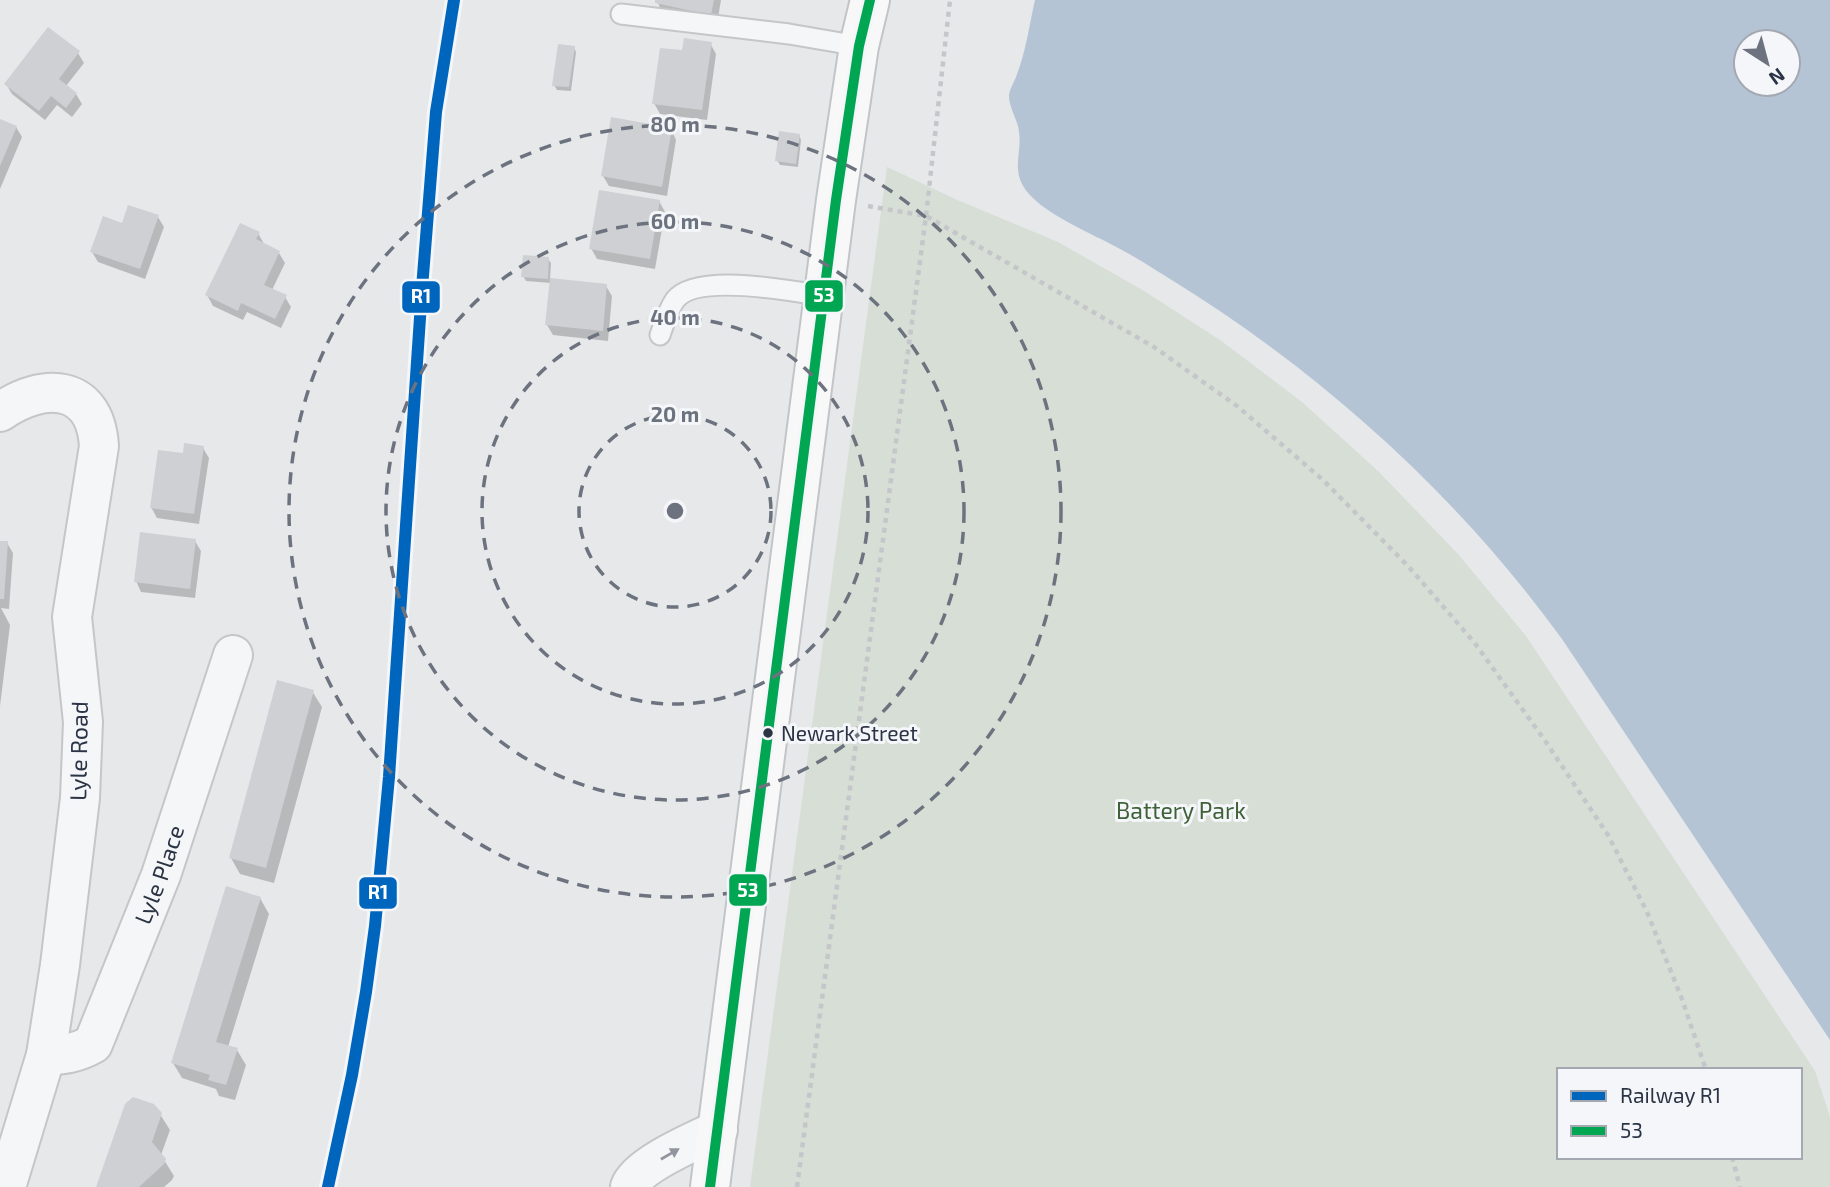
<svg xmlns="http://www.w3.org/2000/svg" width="1830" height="1187" font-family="'Exo 2',sans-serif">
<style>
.green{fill:#d6ded6;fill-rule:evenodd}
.water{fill:#b4c4d5;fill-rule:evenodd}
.shadow{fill:#0003}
.building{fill:#ced0d3}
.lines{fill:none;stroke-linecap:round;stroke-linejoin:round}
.lane-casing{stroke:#c4c6c8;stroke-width:23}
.street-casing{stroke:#c4c6c8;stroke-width:42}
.primary-casing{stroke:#c2c5c8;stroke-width:42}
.path{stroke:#c5c6ca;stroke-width:4.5;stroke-dasharray:5 5;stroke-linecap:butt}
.lane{stroke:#f5f6f7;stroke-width:19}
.street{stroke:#f5f6f7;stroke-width:38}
.primary{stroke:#f8f8f8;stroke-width:38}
.bus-1-casing{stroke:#f4f6f9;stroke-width:16}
.bus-1{stroke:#00a651;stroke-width:10}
.rail-1-casing{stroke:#f4f6f9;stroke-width:18}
.rail-1{stroke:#0065bd;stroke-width:12}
.oneway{fill:#90959e}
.ring{fill:none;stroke:#6c737f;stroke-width:3.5;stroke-dasharray:12 9}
.bus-dot{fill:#2b3445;stroke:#f4f6f9;stroke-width:2.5}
.labels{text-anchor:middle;stroke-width:6;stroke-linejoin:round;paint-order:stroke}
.bus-label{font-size:21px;fill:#2b3445;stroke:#f4f6f9;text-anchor:start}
.street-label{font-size:23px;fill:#2b3445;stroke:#f4f6f9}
.park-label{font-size:23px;fill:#3f6138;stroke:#f4f6f9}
.centre{fill:#6c737f;stroke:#f4f6f9;stroke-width:3.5}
.ring-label{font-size:21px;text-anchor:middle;font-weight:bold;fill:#6c737f;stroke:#f4f6f9;stroke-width:6;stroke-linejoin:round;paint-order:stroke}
.line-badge{stroke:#f4f6f9;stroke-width:2.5}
.badge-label{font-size:19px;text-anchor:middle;font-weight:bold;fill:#fff}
</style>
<rect width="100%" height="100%" fill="#e6e8ea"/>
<path class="green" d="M 887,167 L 955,199 L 1058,242 L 1144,291 L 1220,340 L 1302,402 L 1378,471 L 1458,554 L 1526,636 L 1815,1071 L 1830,1117 L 1830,1187 L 750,1187 ZM 1559,1070 L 1800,1070 L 1800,1157 L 1559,1157 Z"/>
<path class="water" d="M 1035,0 L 1830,0 L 1830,1040 L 1562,639 C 1456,493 1320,371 1167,277 C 1152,268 1137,258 1122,250 C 1094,234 1036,212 1022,184 C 1013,167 1022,149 1019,132 C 1018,120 1009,108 1009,96 C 1009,90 1014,82 1016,77 C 1026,52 1029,26 1035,0 ZM 1746,42 L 1788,42 L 1788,84 L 1746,84 Z"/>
<g class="shadow">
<path d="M 657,0 L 721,0 L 717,24 L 662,13 Z"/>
<path d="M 710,43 L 716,54 L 707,120 L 660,114 L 654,103 L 684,52 Z"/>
<path d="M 574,48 L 576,52 L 571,91 L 557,90 L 554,85 Z"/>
<path d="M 78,53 L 84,63 L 66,86 L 76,94 L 82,104 L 72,117 L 57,105 L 45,120 L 12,94 L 6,84 Z"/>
<path d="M 0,121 L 16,127 L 22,137 L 0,189 Z"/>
<path d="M 671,129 L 676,140 L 667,196 L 609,186 L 603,176 Z"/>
<path d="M 799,135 L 801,140 L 798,167 L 780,165 L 777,160 Z"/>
<path d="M 659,201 L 665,212 L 655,269 L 597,259 L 591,248 Z"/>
<path d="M 158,217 L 164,227 L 145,279 L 98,262 L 92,252 L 123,225 Z"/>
<path d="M 258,233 L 264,244 L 279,253 L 285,263 L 272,290 L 285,297 L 291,307 L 281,328 L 247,312 L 243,320 L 213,306 L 207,295 Z"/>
<path d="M 548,259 L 551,263 L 550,280 L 606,286 L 612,296 L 608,341 L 553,335 L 547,325 L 551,283 L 526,281 L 523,276 Z"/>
<path d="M 203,448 L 209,458 L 199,524 L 157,518 L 151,507 L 184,455 Z"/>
<path d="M 195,541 L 201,551 L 195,598 L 141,592 L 136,581 Z"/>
<path d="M 0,542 L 7,543 L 13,553 L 9,609 L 1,608 L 10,625 L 0,706 Z"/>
<path d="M 312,691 L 322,707 L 274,883 L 240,874 L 231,858 Z"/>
<path d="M 260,898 L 269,914 L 228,1047 L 237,1050 L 246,1065 L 235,1100 L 219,1096 L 216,1089 L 182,1078 L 173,1063 Z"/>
<path d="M 160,1114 L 170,1130 L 161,1155 L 174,1176 L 172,1180 L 164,1187 L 98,1187 Z"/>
</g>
<g class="building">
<path d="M 655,0 L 714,0 L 711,15 L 655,3 Z"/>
<path d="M 48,27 L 80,51 L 59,79 L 77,93 L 66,108 L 51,96 L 39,111 L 4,84 Z"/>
<path d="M 684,38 L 712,42 L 702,110 L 652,104 L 660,48 L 682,50 Z"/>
<path d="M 558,44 L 575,46 L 569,87 L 552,86 Z"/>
<path d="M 611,117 L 672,128 L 662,187 L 601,176 Z"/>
<path d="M 0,119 L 17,126 L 0,166 Z"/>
<path d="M 779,131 L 800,134 L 796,164 L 775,161 Z"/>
<path d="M 599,190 L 660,200 L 650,259 L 589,249 Z"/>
<path d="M 128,205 L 159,215 L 140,269 L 90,252 L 103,216 L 122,223 Z"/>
<path d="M 240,223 L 260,232 L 256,239 L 280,251 L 264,285 L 287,295 L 275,319 L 241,303 L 238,311 L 205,295 Z"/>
<path d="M 523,255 L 549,257 L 548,279 L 521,277 Z"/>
<path d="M 550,278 L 607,284 L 603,331 L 545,325 Z"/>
<path d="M 184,443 L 204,446 L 194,514 L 150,508 L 158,450 L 183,453 Z"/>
<path d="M 140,532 L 196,539 L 190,589 L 134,582 Z"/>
<path d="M 0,541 L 8,541 L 4,599 L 0,599 Z"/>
<path d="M 277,680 L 314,690 L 266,868 L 229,858 Z"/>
<path d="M 226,886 L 261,897 L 216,1042 L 238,1048 L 226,1085 L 208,1080 L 210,1075 L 171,1063 Z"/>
<path d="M 133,1097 L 154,1104 L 162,1113 L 152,1142 L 166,1159 L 164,1164 L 139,1187 L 96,1187 L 125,1104 Z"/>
</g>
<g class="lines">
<g class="lane-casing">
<g id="lane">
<path d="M 621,14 L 789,34 L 859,46"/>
<path d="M 660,335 C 664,324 668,310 675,300 C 696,272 793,291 824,296"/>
</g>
</g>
<g class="street-casing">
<g id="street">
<path d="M 0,412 C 43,382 95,383 99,446 L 72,617 L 83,722 L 80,798 L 60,965 L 46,1055 L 6,1187"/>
<path id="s1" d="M 46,1055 C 64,1055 77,1053 93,1044 L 161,875 L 233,655"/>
<path d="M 630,1187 C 637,1165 697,1140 718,1130"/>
</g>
</g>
<g class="primary-casing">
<path id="primary" d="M 710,1187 L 836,200 L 859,46 L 870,0"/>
</g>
<g class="path">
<path d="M 868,206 L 926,216 L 1154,347 L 1237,406 L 1323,480 L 1408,566 L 1474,642 L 1546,742 L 1608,835 L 1647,912 L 1682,999 L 1706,1070"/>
<path d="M 1732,1157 L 1740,1187"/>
<path d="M 797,1187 L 926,216 L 950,0"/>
</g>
<use href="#lane" class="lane"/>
<use href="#street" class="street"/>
<use href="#primary" class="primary"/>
<g class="bus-1-casing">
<path id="bus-1" d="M 710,1187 L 836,200 L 859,46 L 870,0"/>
</g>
<use href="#bus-1" class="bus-1"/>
<g class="rail-1-casing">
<path id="rail-1" d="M 328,1187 L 352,1075 L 366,992 L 375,926 L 389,777 L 422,288 L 436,112 L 454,0"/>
</g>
<use href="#rail-1" class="rail-1"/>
</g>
<defs><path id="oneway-solid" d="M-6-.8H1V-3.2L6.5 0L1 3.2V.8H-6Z" transform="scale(1.75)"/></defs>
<use class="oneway" href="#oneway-solid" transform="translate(670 1154) rotate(-30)"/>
<g class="ring">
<circle cx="675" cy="511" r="96"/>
<circle cx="675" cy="511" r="193"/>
<circle cx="675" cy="511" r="289"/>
<circle cx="675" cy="511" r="386"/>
</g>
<circle class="bus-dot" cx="768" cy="733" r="6"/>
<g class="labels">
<g class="bus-label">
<text x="781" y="741">Newark Street</text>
</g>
<g class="street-label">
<text transform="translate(79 751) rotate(-89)" y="8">Lyle Road</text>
<text dy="8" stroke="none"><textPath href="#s1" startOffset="231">Lyle Place</textPath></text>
</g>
<g class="park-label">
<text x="1181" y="819">Battery Park</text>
</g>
</g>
<circle cx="675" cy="511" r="10" class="centre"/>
<g class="ring-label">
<text x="675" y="132">80 m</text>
<text x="675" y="229">60 m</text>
<text x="675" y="325">40 m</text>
<text x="675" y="422">20 m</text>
</g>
<g class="line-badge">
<rect x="804" y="279" width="40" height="34" rx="7" fill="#00a651"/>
<rect x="401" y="280" width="40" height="34" rx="7" fill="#0065bd"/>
<rect x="728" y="873" width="40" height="34" rx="7" fill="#00a651"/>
<rect x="358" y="876" width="40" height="34" rx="7" fill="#0065bd"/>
</g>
<g class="badge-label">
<text x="824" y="302">53</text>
<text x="421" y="303">R1</text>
<text x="748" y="897">53</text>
<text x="378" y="899">R1</text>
</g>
<rect x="1557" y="1068" width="245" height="91" fill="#f4f6f9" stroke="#a4a8b1" stroke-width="2"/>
<rect x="1571" y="1091" width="35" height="10" fill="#0065bd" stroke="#a4a8b1" stroke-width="2"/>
<text x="1620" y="1103" font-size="21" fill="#2b3445">Railway R1</text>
<rect x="1571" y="1126" width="35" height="10" fill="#00a651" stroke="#a4a8b1" stroke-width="2"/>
<text x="1620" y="1138" font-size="21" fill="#2b3445">53</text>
<g transform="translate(1767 63) rotate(144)"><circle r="33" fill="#f4f6f9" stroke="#a4a8b1" stroke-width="2"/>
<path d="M0-5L12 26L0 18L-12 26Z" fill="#6c737f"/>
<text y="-10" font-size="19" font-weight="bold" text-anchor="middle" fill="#2b3445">N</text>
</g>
</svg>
